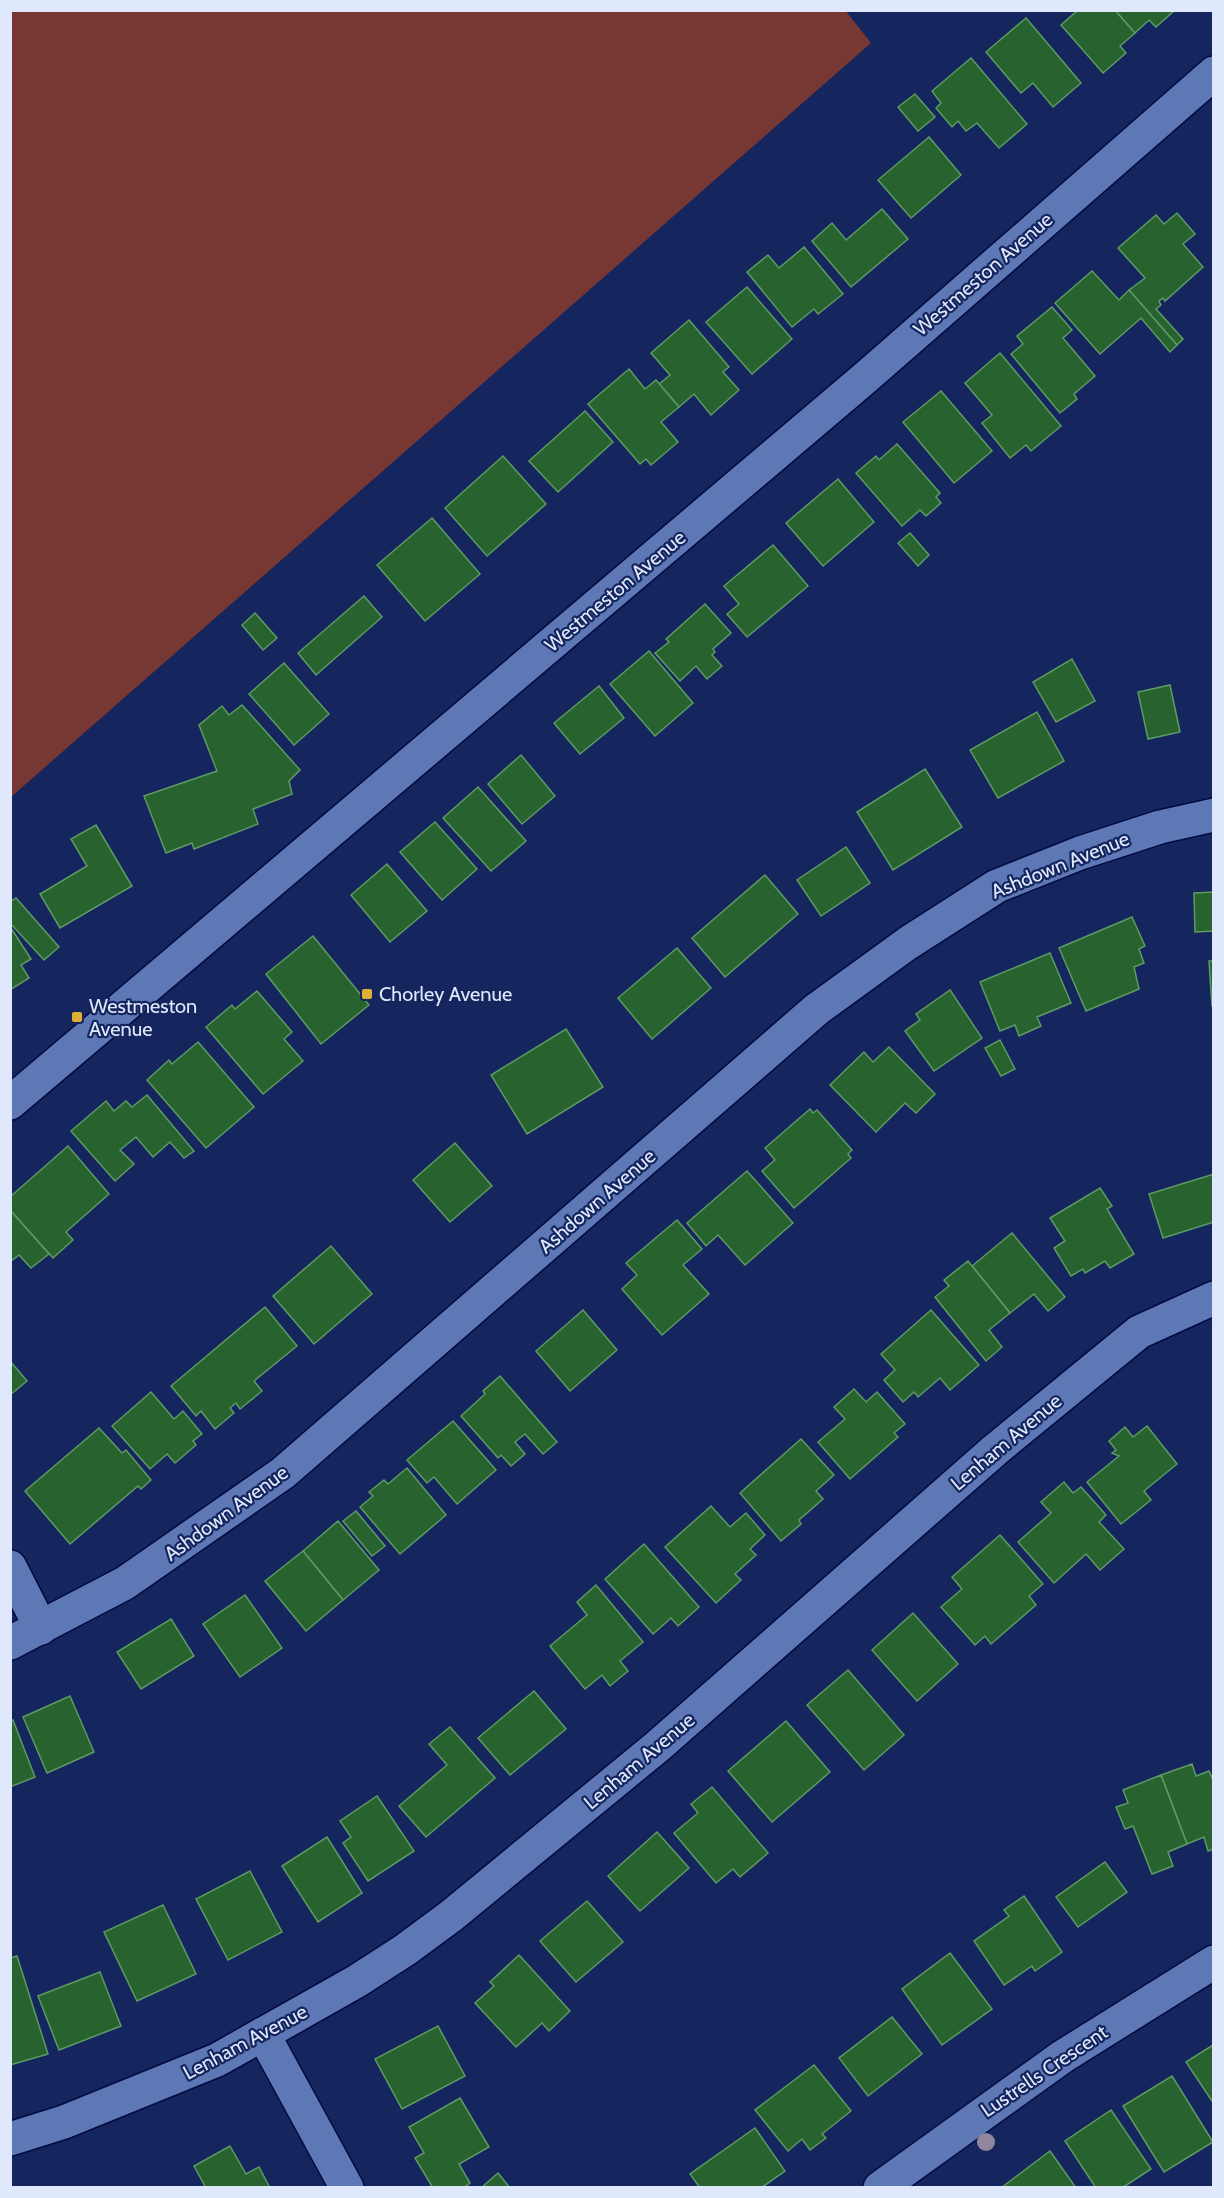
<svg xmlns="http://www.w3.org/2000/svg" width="1224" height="2198" font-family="Cabin,sans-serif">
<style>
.green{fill:#773732}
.building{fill:#27622f;stroke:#5e9a64;stroke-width:1.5}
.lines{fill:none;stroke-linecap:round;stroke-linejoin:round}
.minor-casing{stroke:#030a41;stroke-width:36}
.minor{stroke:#5e78b6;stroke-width:33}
.tree{fill:#90869d}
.poi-dot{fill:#e0b034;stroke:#15265e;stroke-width:2}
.labels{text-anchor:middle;stroke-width:4.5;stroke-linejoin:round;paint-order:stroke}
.street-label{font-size:20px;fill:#dfe8fd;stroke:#15265e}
.poi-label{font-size:20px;fill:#dfe8fd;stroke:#15265e;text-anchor:start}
</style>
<rect width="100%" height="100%" fill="#15265e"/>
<path class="green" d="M 11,10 L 845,10 L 871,43 L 11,797 Z"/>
<g class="building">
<path d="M 1078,10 L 1115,10 L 1135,33 L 1120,46 L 1126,53 L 1103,73 L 1061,25 Z"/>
<path d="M 1115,10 L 1175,10 L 1156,27 L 1149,20 L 1135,33 Z"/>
<path d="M 1026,18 L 1081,83 L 1053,107 L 1033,83 L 1021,93 L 986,52 Z"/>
<path d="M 971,58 L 1027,124 L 999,148 L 977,123 L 966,131 L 958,121 L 952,127 L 936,108 L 941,103 L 932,91 Z"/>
<path d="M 915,94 L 935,117 L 918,131 L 898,107 Z"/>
<path d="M 929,137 L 961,175 L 911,218 L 878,180 Z"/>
<path d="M 882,209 L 908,239 L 851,287 L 812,241 L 832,223 L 846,240 Z"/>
<path d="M 1177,213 L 1195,234 L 1183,244 L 1203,267 L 1165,301 L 1163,298 L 1159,301 L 1161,305 L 1156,309 L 1183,339 L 1177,345 L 1129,290 L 1145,278 L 1118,248 L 1156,215 L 1164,224 Z"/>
<path d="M 804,247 L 843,294 L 818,314 L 814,309 L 792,327 L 747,272 L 768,255 L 779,268 Z"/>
<path d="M 1092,271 L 1119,300 L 1129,290 L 1177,345 L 1170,352 L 1141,318 L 1100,354 L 1055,303 Z"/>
<path d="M 747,287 L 792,339 L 752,374 L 706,322 Z"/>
<path d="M 1052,307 L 1072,330 L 1063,338 L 1095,376 L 1074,394 L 1077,399 L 1060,413 L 1011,354 L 1023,344 L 1017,336 Z"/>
<path d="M 689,320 L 729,367 L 723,372 L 739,390 L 711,415 L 694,394 L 679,407 L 659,384 L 670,375 L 651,353 Z"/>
<path d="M 1000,353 L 1061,426 L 1031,451 L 1026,445 L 1010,458 L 982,423 L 992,415 L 965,383 Z"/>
<path d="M 629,369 L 645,389 L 656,380 L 679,407 L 661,422 L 678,442 L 651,465 L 646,459 L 640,464 L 588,404 Z"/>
<path d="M 941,391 L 992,451 L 954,483 L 903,422 Z"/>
<path d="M 585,411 L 613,442 L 558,492 L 529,461 Z"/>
<path d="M 897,444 L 940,493 L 936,497 L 941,503 L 926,516 L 920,510 L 902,526 L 856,473 L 876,456 L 879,460 Z"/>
<path d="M 503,456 L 546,504 L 487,556 L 445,508 Z"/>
<path d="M 838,479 L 874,522 L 823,566 L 786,523 Z"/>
<path d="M 432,518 L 480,574 L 425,621 L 377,565 Z"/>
<path d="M 910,533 L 929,555 L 918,566 L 898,543 Z"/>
<path d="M 773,545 L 808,586 L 747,637 L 727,614 L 739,604 L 724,586 Z"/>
<path d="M 364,596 L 382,617 L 316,675 L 298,653 Z"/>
<path d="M 705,604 L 731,633 L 713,649 L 715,652 L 712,655 L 722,666 L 707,679 L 696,666 L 680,681 L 655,653 L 669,642 L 666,639 Z"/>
<path d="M 255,613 L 277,638 L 263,650 L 242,625 Z"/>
<path d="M 649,651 L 693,703 L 655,736 L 610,684 Z"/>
<path d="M 1072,659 L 1095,701 L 1056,722 L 1033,682 Z"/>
<path d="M 284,663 L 329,714 L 294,745 L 249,694 Z"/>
<path d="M 1170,685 L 1180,732 L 1148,739 L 1138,692 Z"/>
<path d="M 599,686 L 624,718 L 580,754 L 554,723 Z"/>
<path d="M 242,705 L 300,770 L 289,781 L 292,794 L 253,809 L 258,824 L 194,849 L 192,843 L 166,853 L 144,796 L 217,771 L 199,725 L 222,706 L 229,715 Z"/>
<path d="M 1037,712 L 1064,761 L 998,798 L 970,750 Z"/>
<path d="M 521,755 L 555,796 L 522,824 L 488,784 Z"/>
<path d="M 925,769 L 962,827 L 893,870 L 857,812 Z"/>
<path d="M 478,787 L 526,841 L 491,871 L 443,818 Z"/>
<path d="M 435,822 L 477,869 L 442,900 L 400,852 Z"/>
<path d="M 96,825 L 132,886 L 60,928 L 40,894 L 87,866 L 71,839 Z"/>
<path d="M 846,847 L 870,883 L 821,916 L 797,880 Z"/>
<path d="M 387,864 L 427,911 L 390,942 L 351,895 Z"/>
<path d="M 765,875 L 798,914 L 725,977 L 692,938 Z"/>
<path d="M 1214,892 L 1214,931 L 1195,932 L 1194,893 Z"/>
<path d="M 16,898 L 59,947 L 44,960 L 10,923 L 10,902 Z"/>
<path d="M 1132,917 L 1145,946 L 1139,949 L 1144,963 L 1134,967 L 1139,989 L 1086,1011 L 1059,948 Z"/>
<path d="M 11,928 L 31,959 L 21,965 L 29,978 L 10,990 Z"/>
<path d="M 313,936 L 369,1005 L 321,1044 L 266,974 Z"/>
<path d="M 677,948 L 711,988 L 652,1039 L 618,998 Z"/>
<path d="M 1050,953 L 1071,1003 L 1037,1017 L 1041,1026 L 1019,1036 L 1015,1025 L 1000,1031 L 980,982 Z"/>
<path d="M 1209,961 L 1214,961 L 1214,1006 L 1212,1006 Z"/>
<path d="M 950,990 L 982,1038 L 934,1071 L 905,1031 L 920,1020 L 916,1014 Z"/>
<path d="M 257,991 L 292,1032 L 284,1039 L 303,1061 L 263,1094 L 206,1027 L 232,1005 L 235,1009 Z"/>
<path d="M 566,1029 L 603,1087 L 527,1134 L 491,1075 Z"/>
<path d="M 1000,1040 L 1015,1069 L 1001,1076 L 985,1048 Z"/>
<path d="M 198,1042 L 254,1107 L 206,1148 L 147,1080 L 169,1060 L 172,1064 Z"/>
<path d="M 889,1047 L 935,1094 L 916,1113 L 905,1103 L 876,1132 L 830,1085 L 864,1052 L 873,1062 Z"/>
<path d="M 147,1095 L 194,1151 L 184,1158 L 170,1142 L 153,1157 L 136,1137 L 120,1150 L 134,1164 L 115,1181 L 71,1131 L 106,1101 L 114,1111 L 126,1101 L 132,1107 Z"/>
<path d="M 810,1109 L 813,1113 L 817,1110 L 852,1150 L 848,1154 L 851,1158 L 794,1208 L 762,1171 L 775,1160 L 765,1148 Z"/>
<path d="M 455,1143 L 492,1186 L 450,1222 L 413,1180 Z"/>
<path d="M 68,1146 L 109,1194 L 66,1232 L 73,1240 L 53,1258 L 10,1210 L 10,1197 Z"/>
<path d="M 747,1171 L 793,1223 L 745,1265 L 718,1235 L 706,1246 L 687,1223 Z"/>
<path d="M 1214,1174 L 1214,1222 L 1163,1238 L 1149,1194 Z"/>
<path d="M 1100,1188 L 1112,1206 L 1107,1209 L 1134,1254 L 1110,1268 L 1105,1261 L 1085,1273 L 1083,1269 L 1071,1276 L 1054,1248 L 1065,1241 L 1050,1218 Z"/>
<path d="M 10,1210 L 49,1254 L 31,1268 L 19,1255 L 10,1262 Z"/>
<path d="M 677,1220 L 702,1249 L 683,1265 L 709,1294 L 662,1335 L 622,1289 L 637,1275 L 626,1263 Z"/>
<path d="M 1012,1233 L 1065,1297 L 1048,1311 L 1034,1294 L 1010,1313 L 972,1266 Z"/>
<path d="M 331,1246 L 372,1294 L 314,1344 L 273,1296 Z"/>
<path d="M 968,1261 L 1010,1313 L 989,1330 L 1002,1347 L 986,1361 L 935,1297 L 949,1286 L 944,1280 Z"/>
<path d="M 265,1307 L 297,1346 L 254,1381 L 262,1391 L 240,1409 L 236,1403 L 230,1408 L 234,1413 L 215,1429 L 201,1411 L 196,1416 L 171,1386 Z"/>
<path d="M 583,1310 L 617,1350 L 570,1391 L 536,1351 Z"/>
<path d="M 931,1310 L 979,1365 L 950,1390 L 940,1378 L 918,1397 L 914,1392 L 903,1402 L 884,1380 L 895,1370 L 881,1354 Z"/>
<path d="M 10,1361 L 27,1381 L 10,1395 Z"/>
<path d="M 500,1376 L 557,1442 L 543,1454 L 525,1434 L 515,1442 L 525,1454 L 511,1466 L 501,1455 L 498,1458 L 461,1416 L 485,1394 L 483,1391 Z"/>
<path d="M 854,1389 L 866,1402 L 877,1392 L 905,1424 L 894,1433 L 898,1437 L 850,1479 L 818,1442 L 845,1419 L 834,1407 Z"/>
<path d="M 151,1392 L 174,1419 L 183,1411 L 202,1434 L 193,1441 L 196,1445 L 175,1463 L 167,1454 L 150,1469 L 112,1426 Z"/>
<path d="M 453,1421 L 496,1470 L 457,1504 L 434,1477 L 427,1483 L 407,1460 Z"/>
<path d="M 1147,1426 L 1177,1464 L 1144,1491 L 1151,1500 L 1121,1524 L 1087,1482 L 1119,1456 L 1112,1453 L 1116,1450 L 1109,1441 L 1125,1427 L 1133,1437 Z"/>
<path d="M 99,1428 L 122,1453 L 126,1450 L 151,1480 L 141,1489 L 138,1486 L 70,1544 L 25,1491 Z"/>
<path d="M 801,1439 L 834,1475 L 816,1491 L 823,1499 L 799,1520 L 801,1524 L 781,1541 L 740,1493 Z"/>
<path d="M 407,1468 L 446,1515 L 400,1554 L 360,1507 L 373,1496 L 369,1492 L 384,1480 L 388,1484 Z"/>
<path d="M 1064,1482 L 1073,1493 L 1081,1487 L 1106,1515 L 1099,1522 L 1124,1549 L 1100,1570 L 1086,1554 L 1054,1583 L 1018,1542 L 1051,1513 L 1041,1502 Z"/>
<path d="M 711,1506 L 730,1527 L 746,1513 L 765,1535 L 750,1549 L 756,1555 L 735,1574 L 741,1580 L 716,1603 L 665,1547 Z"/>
<path d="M 356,1511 L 385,1546 L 372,1556 L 343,1521 Z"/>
<path d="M 338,1521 L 379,1570 L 343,1600 L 303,1551 Z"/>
<path d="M 1000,1535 L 1043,1584 L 1029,1596 L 1036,1605 L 991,1644 L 985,1636 L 975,1645 L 941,1607 L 962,1589 L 952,1577 Z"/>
<path d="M 644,1544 L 699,1607 L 678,1626 L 671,1618 L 653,1634 L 605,1579 Z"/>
<path d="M 303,1551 L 343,1600 L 306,1631 L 265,1581 Z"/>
<path d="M 596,1585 L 643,1642 L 620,1661 L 628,1671 L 610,1686 L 602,1675 L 585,1689 L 550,1646 L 587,1615 L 577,1602 Z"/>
<path d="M 245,1595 L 282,1648 L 240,1677 L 203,1624 Z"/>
<path d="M 913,1613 L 958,1664 L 917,1701 L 872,1650 Z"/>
<path d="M 171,1619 L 194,1656 L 141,1689 L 117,1652 Z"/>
<path d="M 848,1670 L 904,1735 L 864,1770 L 807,1705 Z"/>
<path d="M 534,1691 L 566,1729 L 510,1775 L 478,1738 Z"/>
<path d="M 70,1696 L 94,1752 L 47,1773 L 23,1717 Z"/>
<path d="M 13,1720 L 35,1777 L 10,1787 L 10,1721 Z"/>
<path d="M 786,1721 L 830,1772 L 772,1822 L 728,1771 Z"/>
<path d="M 450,1727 L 495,1778 L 426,1837 L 399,1806 L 447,1765 L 429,1744 Z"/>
<path d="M 1192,1764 L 1196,1776 L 1209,1771 L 1214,1782 L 1214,1849 L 1208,1851 L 1204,1837 L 1187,1844 L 1161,1775 Z"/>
<path d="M 1161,1775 L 1187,1844 L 1168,1852 L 1173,1866 L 1152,1874 L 1133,1826 L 1125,1829 L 1116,1807 L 1128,1803 L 1123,1790 Z"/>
<path d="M 712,1787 L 768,1853 L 740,1877 L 733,1869 L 716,1883 L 674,1833 L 698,1813 L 691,1804 Z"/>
<path d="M 377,1796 L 414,1851 L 368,1881 L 343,1843 L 351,1837 L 340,1821 Z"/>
<path d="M 657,1832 L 689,1868 L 640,1911 L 608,1876 Z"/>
<path d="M 327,1837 L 362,1893 L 318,1922 L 282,1866 Z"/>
<path d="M 1105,1862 L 1127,1892 L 1078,1927 L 1056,1897 Z"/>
<path d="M 250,1871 L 282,1932 L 228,1960 L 196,1899 Z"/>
<path d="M 1024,1896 L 1062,1952 L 1035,1971 L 1032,1966 L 1004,1985 L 974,1941 L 1009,1916 L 1004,1910 Z"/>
<path d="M 587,1901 L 623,1942 L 576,1982 L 540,1941 Z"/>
<path d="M 163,1905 L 196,1974 L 137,2001 L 104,1932 Z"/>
<path d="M 950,1953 L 992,2009 L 942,2045 L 902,1989 Z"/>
<path d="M 519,1955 L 570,2011 L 549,2031 L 542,2023 L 516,2047 L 475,2003 L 494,1986 L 490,1982 Z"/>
<path d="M 17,1956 L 48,2054 L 10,2065 L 10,1958 Z"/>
<path d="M 100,1972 L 121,2026 L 59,2050 L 38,1996 Z"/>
<path d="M 892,2017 L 922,2054 L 868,2096 L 839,2058 Z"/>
<path d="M 438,2026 L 465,2076 L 402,2109 L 375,2059 Z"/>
<path d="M 1213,2045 L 1214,2045 L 1214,2104 L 1186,2062 Z"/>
<path d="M 814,2065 L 851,2111 L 822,2134 L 826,2138 L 810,2150 L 802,2139 L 788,2151 L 755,2110 Z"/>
<path d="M 1172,2076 L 1213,2142 L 1164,2172 L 1123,2106 Z"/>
<path d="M 460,2098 L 489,2147 L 459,2164 L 470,2183 L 463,2188 L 433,2188 L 415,2158 L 424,2153 L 409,2127 Z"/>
<path d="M 1111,2110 L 1151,2169 L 1122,2188 L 1096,2188 L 1065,2141 Z"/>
<path d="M 755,2128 L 785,2171 L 761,2188 L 700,2188 L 690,2174 Z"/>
<path d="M 230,2146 L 246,2174 L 259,2167 L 270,2188 L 206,2188 L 194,2166 Z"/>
<path d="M 1050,2151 L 1076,2188 L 1001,2188 Z"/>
<path d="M 498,2173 L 510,2188 L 481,2188 Z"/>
</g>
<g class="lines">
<g class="minor-casing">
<g id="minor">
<path d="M 10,1103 L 865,378 L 1214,73"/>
<path d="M 10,1567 L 41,1628"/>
<path d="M 10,1643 L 125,1583 L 283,1473 L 817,1009 L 908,943 L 997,886 L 1080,853 L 1160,827 L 1214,815"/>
<path d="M 263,2034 L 347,2188"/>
<path d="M 10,2139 L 64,2122 L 217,2060 L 357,1981 L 405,1950 L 451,1916 L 658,1746 L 995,1450 L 1139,1332 L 1214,1298"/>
<path d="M 880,2188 L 1062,2057 L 1214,1962"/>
</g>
</g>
<use href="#minor" class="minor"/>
</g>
<circle class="tree" cx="986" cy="2142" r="9"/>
<g class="poi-dot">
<rect x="361" y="988" width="12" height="12" rx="3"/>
<rect x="71" y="1011" width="12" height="12" rx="3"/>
</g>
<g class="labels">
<g class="street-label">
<text transform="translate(983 274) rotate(-41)" y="7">Westmeston Avenue</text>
<text transform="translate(615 591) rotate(-40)" y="7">Westmeston Avenue</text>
<text transform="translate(1060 865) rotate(-22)" y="7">Ashdown Avenue</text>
<text transform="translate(597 1201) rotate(-41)" y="7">Ashdown Avenue</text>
<text transform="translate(1006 1442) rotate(-40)" y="7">Lenham Avenue</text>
<text transform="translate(226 1513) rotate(-36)" y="7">Ashdown Avenue</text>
<text transform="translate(639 1761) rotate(-40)" y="7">Lenham Avenue</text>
<text transform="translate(245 2042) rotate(-28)" y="7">Lenham Avenue</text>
<text transform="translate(1044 2071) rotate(-34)" y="7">Lustrells Crescent</text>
</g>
<g class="poi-label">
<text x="379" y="1001">Chorley Avenue</text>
<text x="89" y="1013">Westmeston<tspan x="89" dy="23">Avenue</tspan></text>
</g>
</g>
<rect width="1224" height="2198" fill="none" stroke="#dfe8fd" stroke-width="24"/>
</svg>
